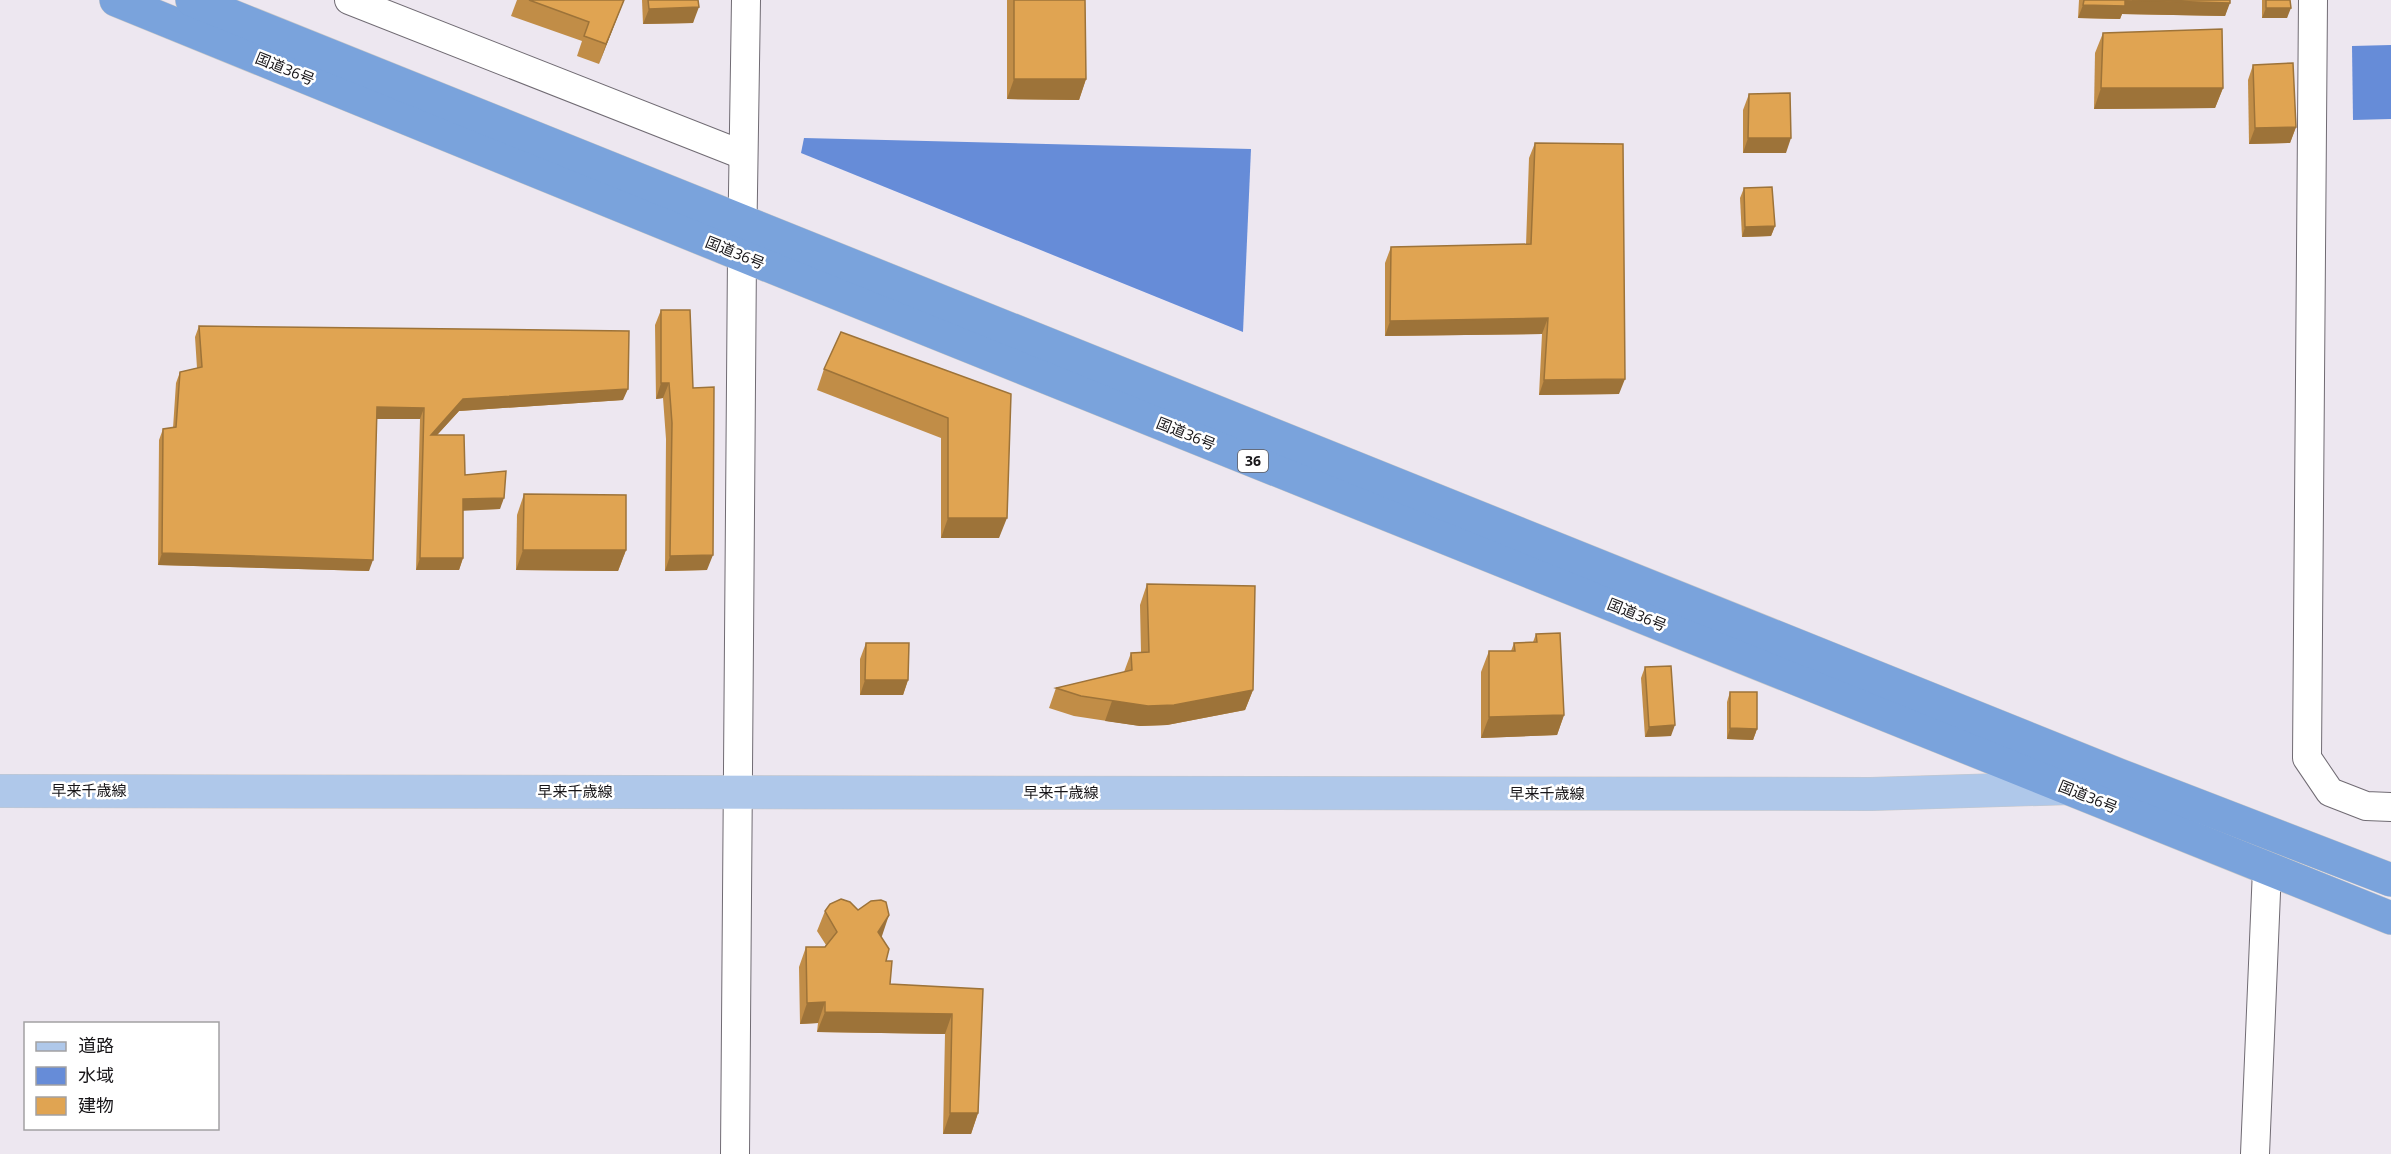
<svg xmlns="http://www.w3.org/2000/svg" width="2391" height="1154" font-family="'Open Sans','Noto Sans JP',sans-serif">
<style>
.water{fill:#668cd8}
.lines{fill:none;stroke-linecap:round;stroke-linejoin:round}
.minor-casing{stroke:#706b73;stroke-width:30}
.major-casing{stroke:#c7c7c8;stroke-width:34}
.highway-casing{stroke:#c7c7c8;stroke-width:34}
.minor{stroke:#fff;stroke-width:28}
.major{stroke:#afc8ea;stroke-width:33}
.highway{stroke:#7aa3dc;stroke-width:33}
.wall{fill:#c18d47}
.shaded-wall{fill:#9d7339}
.building{fill:#e0a452;stroke:#9d7339;stroke-width:1.5}
.labels{text-anchor:middle;stroke-width:5;stroke-linejoin:round;paint-order:stroke}
.shield{fill:#fff;stroke:#5d5b5d;stroke-width:1.5}
.shield-label{font-size:14px;font-weight:bold;fill:#171518}
.street-label{font-size:15px;fill:#171518;stroke:#fff}
</style>
<rect width="100%" height="100%" fill="#ede7f0"/>
<g class="water">
<path d="M 2391,45 L 2391,119 L 2353,120 L 2352,46 Z"/>
<path d="M 804,138 L 1251,149 L 1243,332 L 801,153 Z"/>
</g>
<g class="lines">
<g class="minor-casing">
<g id="minor">
<path d="M 349,0 L 743,155"/>
<path d="M 2313,0 L 2307,758 L 2330,792 L 2366,806 L 2391,807"/>
<path d="M 735,1154 L 742,255 L 746,0"/>
<path d="M 2255,1154 L 2267,869"/>
</g>
</g>
<g class="major-casing">
<path id="major" d="M 0,791 L 1871,794 L 2071,788"/>
</g>
<g class="highway-casing">
<g id="highway">
<path d="M 116,0 L 742,255 L 2391,918"/>
<path d="M 192,0 L 2119,775 L 2391,880"/>
</g>
</g>
<use href="#minor" class="minor"/>
<use href="#major" class="major"/>
<use href="#highway" class="highway"/>
</g>
<g class="wall">
<path d="M 517,0 L 624,0 L 599,64 L 577,56 L 582,41 L 511,16 Z"/>
<path d="M 642,0 L 698,0 L 693,23 L 643,24 Z"/>
<path d="M 1007,0 L 1085,0 L 1086,79 L 1079,100 L 1007,99 Z"/>
<path d="M 2079,0 L 2230,0 L 2225,16 L 2122,14 L 2120,19 L 2078,18 Z"/>
<path d="M 2262,0 L 2290,0 L 2287,18 L 2262,18 Z"/>
<path d="M 2103,33 L 2223,88 L 2215,108 L 2094,109 L 2095,53 Z"/>
<path d="M 2253,65 L 2296,127 L 2290,143 L 2249,144 L 2248,80 Z"/>
<path d="M 1749,94 L 1786,153 L 1743,153 L 1743,110 Z"/>
<path d="M 1535,143 L 1619,394 L 1539,395 L 1542,334 L 1385,336 L 1385,263 L 1391,247 L 1526,245 L 1529,158 Z"/>
<path d="M 1744,188 L 1775,226 L 1771,236 L 1742,237 L 1740,198 Z"/>
<path d="M 661,310 L 693,388 L 707,570 L 665,571 L 666,439 L 663,398 L 656,399 L 655,325 Z"/>
<path d="M 199,326 L 623,400 L 459,411 L 437,435 L 465,475 L 500,509 L 463,510 L 463,558 L 459,570 L 416,570 L 420,419 L 376,419 L 369,571 L 158,565 L 159,440 L 163,429 L 173,428 L 176,383 L 180,372 L 197,368 L 195,337 Z"/>
<path d="M 824,369 L 1011,394 L 999,538 L 941,538 L 941,438 L 817,390 Z"/>
<path d="M 524,494 L 626,550 L 618,571 L 516,570 L 517,515 Z"/>
<path d="M 1147,584 L 1253,690 L 1245,710 L 1167,725 L 1140,726 L 1074,716 L 1049,708 L 1056,688 L 1124,672 L 1131,653 L 1141,652 L 1140,605 Z"/>
<path d="M 1536,634 L 1564,715 L 1557,735 L 1481,738 L 1481,672 L 1489,651 L 1511,651 L 1514,643 L 1533,642 Z"/>
<path d="M 866,643 L 908,680 L 903,695 L 860,695 L 860,659 Z"/>
<path d="M 1645,667 L 1671,736 L 1645,737 L 1641,678 Z"/>
<path d="M 1730,692 L 1757,729 L 1753,740 L 1727,739 L 1727,702 Z"/>
<path d="M 825,911 L 881,936 L 890,984 L 983,989 L 978,1113 L 971,1134 L 943,1134 L 945,1034 L 817,1032 L 818,1023 L 800,1024 L 799,967 L 806,947 L 825,947 L 826,945 L 817,931 Z"/>
</g>
<g class="shaded-wall">
<path d="M 624,0 L 617,18 L 599,64 L 606,44 Z"/>
<path d="M 2125,0 L 2230,3 L 2225,16 L 2122,14 L 2120,19 L 2078,18 L 2083,5 Z"/>
<path d="M 699,7 L 693,23 L 643,24 L 649,9 Z"/>
<path d="M 2266,8 L 2291,8 L 2287,18 L 2262,18 Z"/>
<path d="M 1014,79 L 1086,79 L 1079,100 L 1007,99 Z"/>
<path d="M 2101,88 L 2223,88 L 2215,108 L 2094,109 Z"/>
<path d="M 2296,127 L 2290,143 L 2249,144 L 2255,128 Z"/>
<path d="M 1748,138 L 1791,138 L 1786,153 L 1743,153 Z"/>
<path d="M 1775,226 L 1771,236 L 1742,237 L 1745,227 Z"/>
<path d="M 1548,318 L 1542,334 L 1385,336 L 1390,321 Z"/>
<path d="M 1625,379 L 1619,394 L 1539,395 L 1544,380 Z"/>
<path d="M 661,383 L 669,383 L 663,398 L 656,399 Z"/>
<path d="M 628,389 L 623,400 L 459,411 L 427,446 L 431,435 L 463,399 Z"/>
<path d="M 377,407 L 424,408 L 420,419 L 373,419 Z"/>
<path d="M 504,498 L 500,509 L 459,511 L 463,499 Z"/>
<path d="M 948,518 L 1007,518 L 999,538 L 941,538 Z"/>
<path d="M 523,550 L 626,550 L 618,571 L 516,570 Z"/>
<path d="M 162,553 L 373,560 L 369,571 L 158,565 Z"/>
<path d="M 713,555 L 707,570 L 665,571 L 670,556 Z"/>
<path d="M 420,558 L 463,558 L 459,570 L 416,570 Z"/>
<path d="M 865,680 L 908,680 L 903,695 L 860,695 Z"/>
<path d="M 1253,690 L 1245,710 L 1167,725 L 1140,726 L 1105,721 L 1112,701 Z"/>
<path d="M 1564,715 L 1557,735 L 1481,738 L 1489,717 Z"/>
<path d="M 1675,725 L 1671,736 L 1645,737 L 1649,727 Z"/>
<path d="M 1730,728 L 1757,729 L 1753,740 L 1727,739 Z"/>
<path d="M 889,915 L 882,936 L 871,952 L 878,932 Z"/>
<path d="M 825,1002 L 818,1023 L 800,1024 L 807,1003 Z"/>
<path d="M 825,1012 L 952,1014 L 945,1034 L 817,1032 Z"/>
<path d="M 950,1113 L 978,1113 L 971,1134 L 943,1134 Z"/>
</g>
<g class="building">
<path d="M 529,0 L 624,0 L 606,44 L 584,36 L 589,22 Z"/>
<path d="M 648,0 L 698,0 L 699,7 L 649,9 Z"/>
<path d="M 1014,0 L 1085,0 L 1086,79 L 1014,79 Z"/>
<path d="M 2084,0 L 2125,0 L 2125,6 L 2083,5 Z"/>
<path d="M 2132,0 L 2230,0 L 2230,3 Z"/>
<path d="M 2266,0 L 2290,0 L 2291,8 L 2266,8 Z"/>
<path d="M 2222,29 L 2223,88 L 2101,88 L 2103,33 Z"/>
<path d="M 2293,63 L 2296,127 L 2255,128 L 2253,65 Z"/>
<path d="M 1790,93 L 1791,138 L 1748,138 L 1749,94 Z"/>
<path d="M 1535,143 L 1623,144 L 1625,379 L 1544,380 L 1548,318 L 1390,321 L 1391,247 L 1531,244 Z"/>
<path d="M 1772,187 L 1775,226 L 1745,227 L 1744,188 Z"/>
<path d="M 661,310 L 690,310 L 693,388 L 714,387 L 713,555 L 670,556 L 672,423 L 669,383 L 661,383 Z"/>
<path d="M 199,326 L 629,331 L 628,389 L 463,399 L 431,435 L 464,435 L 465,475 L 506,471 L 504,498 L 463,499 L 463,558 L 420,558 L 424,408 L 377,407 L 373,560 L 162,553 L 163,429 L 176,427 L 180,372 L 202,367 Z"/>
<path d="M 841,332 L 1011,394 L 1007,518 L 948,518 L 948,418 L 824,369 Z"/>
<path d="M 524,494 L 626,495 L 626,550 L 523,550 Z"/>
<path d="M 1147,584 L 1255,586 L 1253,690 L 1174,705 L 1148,706 L 1081,696 L 1056,688 L 1132,670 L 1131,653 L 1149,652 Z"/>
<path d="M 1560,633 L 1564,715 L 1489,717 L 1489,651 L 1515,651 L 1514,643 L 1537,642 L 1536,634 Z"/>
<path d="M 866,643 L 909,643 L 908,680 L 865,680 Z"/>
<path d="M 1671,666 L 1675,725 L 1649,727 L 1645,667 Z"/>
<path d="M 1730,692 L 1757,692 L 1757,729 L 1730,728 Z"/>
<path d="M 841,899 L 850,902 L 858,910 L 871,901 L 881,900 L 886,902 L 889,915 L 878,932 L 889,949 L 886,961 L 892,961 L 890,984 L 983,989 L 978,1113 L 950,1113 L 952,1014 L 825,1012 L 825,1002 L 807,1003 L 806,947 L 825,947 L 837,932 L 825,911 L 830,904 Z"/>
</g>
<g class="labels">
<rect class="shield" x="1238" y="450" width="30" height="22" rx="4.5"/>
<g class="shield-label">
<text x="1253" y="466">36</text>
</g>
<g class="street-label">
<text transform="translate(285 69) rotate(22)" y="5">国道36号</text>
<text transform="translate(735 253) rotate(22)" y="5">国道36号</text>
<text transform="translate(1186 434) rotate(22)" y="5">国道36号</text>
<text transform="translate(1637 615) rotate(22)" y="5">国道36号</text>
<text x="89" y="796">早来千歳線</text>
<text x="575" y="797">早来千歳線</text>
<text x="1061" y="798">早来千歳線</text>
<text x="1547" y="799">早来千歳線</text>
<text transform="translate(2088 797) rotate(22)" y="5">国道36号</text>
</g>
</g>
<rect x="24" y="1022" width="195" height="108" fill="#ffffff" stroke="#a2a1a3" stroke-width="1.5"/>
<rect x="36" y="1042" width="30" height="9" fill="#afc8ea" stroke="#a2a1a3" stroke-width="1.5"/>
<text x="78" y="1052" font-size="18" fill="#171518">道路</text>
<rect x="36" y="1067" width="30" height="18" fill="#668cd8" stroke="#a2a1a3" stroke-width="1.5"/>
<text x="78" y="1082" font-size="18" fill="#171518">水域</text>
<rect x="36" y="1097" width="30" height="18" fill="#e0a452" stroke="#a2a1a3" stroke-width="1.5"/>
<text x="78" y="1112" font-size="18" fill="#171518">建物</text>
</svg>
